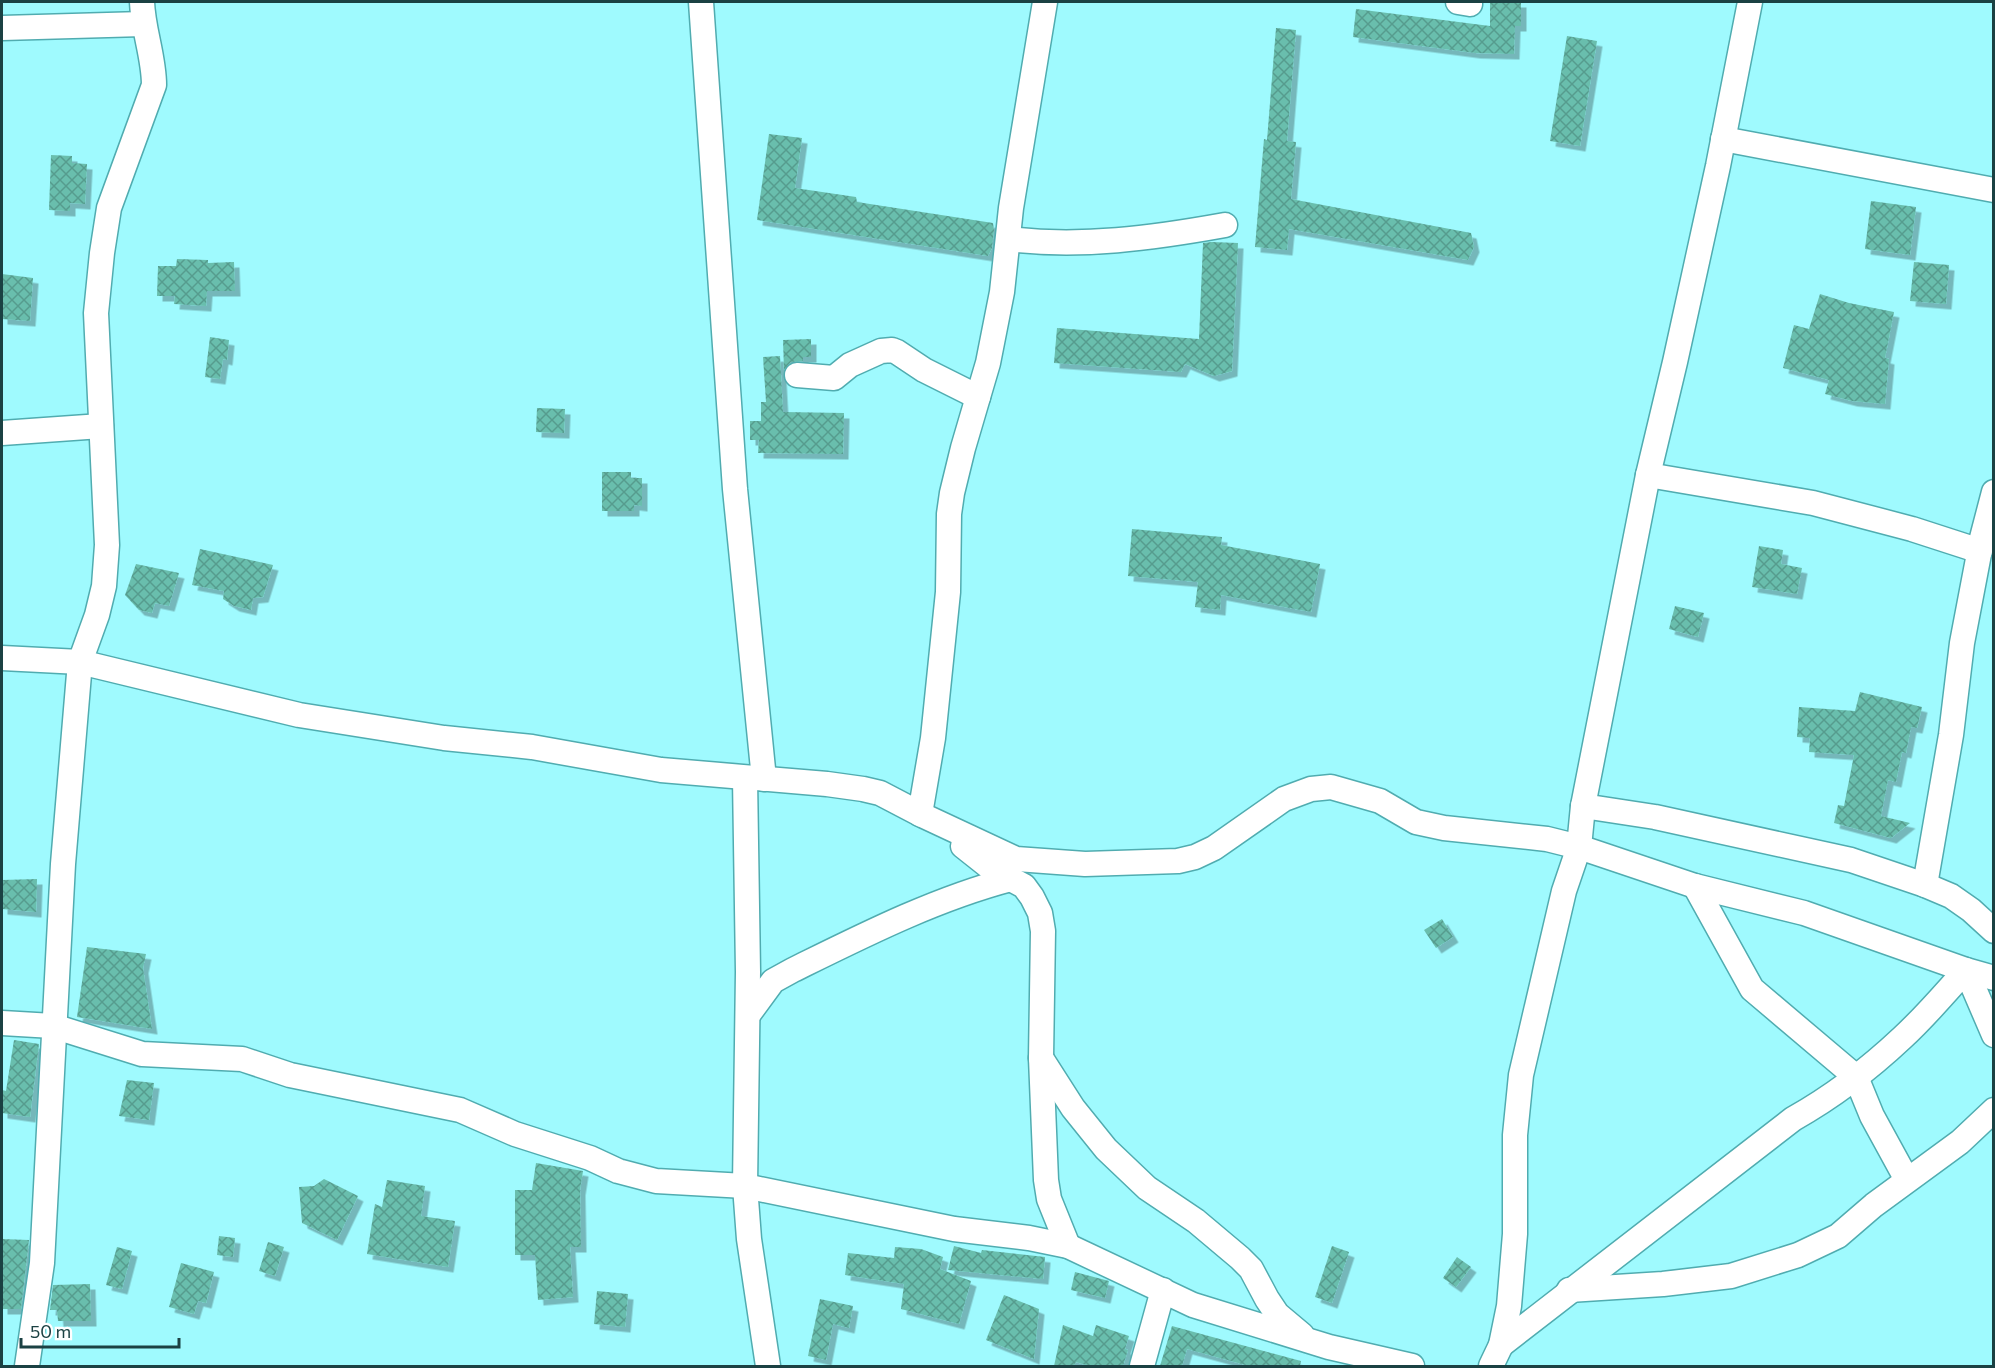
<svg xmlns="http://www.w3.org/2000/svg" width="1995" height="1368" font-family="Commissioner,sans-serif">
<style>
.building{fill:url(#building-cross-hatch);filter:url(#shadow)}
.lines{fill:none;stroke-linecap:round;stroke-linejoin:round}
.minor-casing{stroke:#50acb0;stroke-width:27}
.minor{stroke:#fff;stroke-width:24}
</style>
<defs>
<pattern id="building-cross-hatch" width="8" height="8" patternUnits="userSpaceOnUse" patternTransform="scale(1.5)"><rect width="8" height="8" fill="#69bead"/><path d="M0 0l8 8M0 8l8-8" fill="none" stroke="#569c8e"/></pattern>
<filter id="shadow"><feDropShadow dx="5.5" dy="5.5" stdDeviation="0" flood-color="#0004"/></filter>
</defs>
<rect width="100%" height="100%" fill="#9ffafe"/>
<g class="building">
<path d="M 1490,2 L 1521,2 L 1521,26 L 1515,26 L 1514,54 L 1475,53 L 1353,37 L 1356,9 L 1490,26 Z"/>
<path d="M 1276,28 L 1296,30 L 1287,141 L 1296,142 L 1291,199 L 1471,233 L 1474,247 L 1468,260 L 1289,229 L 1287,250 L 1255,247 L 1264,139 L 1267,140 Z"/>
<path d="M 1567,36 L 1597,41 L 1580,146 L 1550,141 Z"/>
<path d="M 769,134 L 802,138 L 795,188 L 856,197 L 857,202 L 993,223 L 994,230 L 992,248 L 988,256 L 757,220 Z"/>
<path d="M 51,155 L 72,156 L 72,163 L 87,164 L 85,204 L 70,203 L 70,211 L 49,210 Z"/>
<path d="M 1871,201 L 1916,207 L 1910,255 L 1865,249 Z"/>
<path d="M 1212,242 L 1238,243 L 1232,371 L 1214,376 L 1185,364 L 1181,372 L 1054,363 L 1057,328 L 1199,339 L 1203,243 Z"/>
<path d="M 177,259 L 208,260 L 208,263 L 234,262 L 235,291 L 207,291 L 206,306 L 174,304 L 175,296 L 157,296 L 158,266 L 176,266 Z"/>
<path d="M 1914,262 L 1949,265 L 1946,304 L 1910,301 Z"/>
<path d="M 2,274 L 33,278 L 30,321 L 2,319 Z"/>
<path d="M 1820,294 L 1849,303 L 1894,312 L 1885,358 L 1889,359 L 1885,404 L 1852,401 L 1825,394 L 1829,380 L 1783,368 L 1794,325 L 1809,329 Z"/>
<path d="M 210,337 L 229,340 L 227,360 L 223,359 L 220,379 L 205,377 Z"/>
<path d="M 811,339 L 811,357 L 803,357 L 803,361 L 791,362 L 784,370 L 783,340 Z"/>
<path d="M 780,356 L 783,412 L 844,413 L 843,454 L 758,453 L 759,440 L 750,440 L 750,421 L 761,421 L 761,402 L 766,402 L 763,357 Z"/>
<path d="M 537,408 L 565,409 L 564,433 L 536,432 Z"/>
<path d="M 602,472 L 631,472 L 631,478 L 642,478 L 642,506 L 634,505 L 634,511 L 602,511 Z"/>
<path d="M 1132,529 L 1222,537 L 1221,545 L 1320,564 L 1311,612 L 1221,595 L 1220,610 L 1195,607 L 1198,582 L 1128,576 Z"/>
<path d="M 1759,546 L 1783,550 L 1781,564 L 1802,568 L 1797,594 L 1752,587 Z"/>
<path d="M 200,549 L 273,565 L 263,597 L 253,598 L 251,610 L 234,606 L 223,599 L 224,591 L 192,585 Z"/>
<path d="M 136,564 L 179,573 L 169,606 L 155,603 L 152,613 L 139,610 L 125,595 Z"/>
<path d="M 1675,606 L 1704,613 L 1698,637 L 1669,629 Z"/>
<path d="M 1860,692 L 1922,707 L 1917,728 L 1911,727 L 1906,753 L 1902,752 L 1896,782 L 1888,780 L 1881,816 L 1910,823 L 1891,838 L 1834,823 L 1838,805 L 1844,806 L 1854,755 L 1809,752 L 1810,738 L 1797,737 L 1799,707 L 1855,711 Z"/>
<path d="M 37,879 L 36,912 L 2,909 L 2,880 Z"/>
<path d="M 1442,919 L 1453,937 L 1436,948 L 1424,930 Z"/>
<path d="M 87,947 L 146,954 L 143,968 L 152,1029 L 77,1017 Z"/>
<path d="M 14,1040 L 39,1044 L 30,1117 L 2,1113 L 2,1090 L 6,1091 Z"/>
<path d="M 127,1080 L 154,1083 L 149,1120 L 119,1116 Z"/>
<path d="M 536,1163 L 583,1171 L 580,1190 L 581,1247 L 570,1247 L 573,1297 L 538,1300 L 535,1255 L 515,1255 L 515,1190 L 532,1190 Z"/>
<path d="M 324,1179 L 358,1196 L 337,1240 L 302,1223 L 299,1187 L 314,1186 Z"/>
<path d="M 387,1180 L 425,1186 L 421,1216 L 455,1221 L 448,1267 L 367,1254 L 375,1204 L 382,1207 Z"/>
<path d="M 219,1236 L 235,1238 L 233,1257 L 217,1255 Z"/>
<path d="M 2,1239 L 29,1240 L 21,1309 L 2,1309 Z"/>
<path d="M 268,1242 L 284,1247 L 275,1276 L 259,1271 Z"/>
<path d="M 954,1246 L 981,1253 L 982,1250 L 1045,1257 L 1043,1279 L 948,1270 Z"/>
<path d="M 1332,1246 L 1349,1252 L 1332,1303 L 1315,1297 Z"/>
<path d="M 117,1247 L 132,1251 L 122,1289 L 106,1285 Z"/>
<path d="M 895,1247 L 921,1249 L 943,1257 L 940,1269 L 971,1281 L 959,1324 L 901,1309 L 904,1284 L 845,1275 L 848,1253 L 894,1258 Z"/>
<path d="M 1457,1257 L 1471,1267 L 1456,1287 L 1443,1278 Z"/>
<path d="M 181,1263 L 214,1272 L 206,1303 L 198,1301 L 194,1314 L 169,1307 Z"/>
<path d="M 1075,1272 L 1109,1281 L 1105,1298 L 1071,1290 Z"/>
<path d="M 90,1284 L 91,1321 L 58,1321 L 57,1310 L 50,1310 L 53,1285 Z"/>
<path d="M 597,1291 L 628,1294 L 625,1327 L 594,1324 Z"/>
<path d="M 1004,1295 L 1039,1309 L 1034,1359 L 986,1340 Z"/>
<path d="M 820,1299 L 853,1306 L 849,1328 L 833,1324 L 826,1360 L 808,1356 Z"/>
<path d="M 1063,1325 L 1093,1336 L 1096,1325 L 1129,1336 L 1125,1349 L 1128,1350 L 1123,1366 L 1089,1366 L 1076,1362 L 1074,1366 L 1054,1366 Z"/>
<path d="M 1172,1326 L 1301,1361 L 1300,1366 L 1249,1366 L 1187,1349 L 1182,1366 L 1160,1366 Z"/>
</g>
<g class="lines">
<g class="minor-casing">
<g id="minor">
<path d="M 701,2 L 735,489 L 764,779"/>
<path d="M 1458,2 L 1470,4"/>
<path d="M 2,28 L 143,24"/>
<path d="M 1723,139 L 1994,190"/>
<path d="M 1008,239 C 1081,248 1153,238 1225,225"/>
<path d="M 797,375 L 834,378 L 850,365 L 881,351 L 892,350 L 897,352 L 924,370 L 978,397"/>
<path d="M 2,433 L 101,426"/>
<path d="M 1648,475 L 1813,503 L 1912,529 L 1980,551"/>
<path d="M 2,658 L 80,662 L 299,715 L 444,738 L 532,747 L 661,770 L 827,784 L 863,789 L 880,793 L 924,816 L 1016,859 L 1085,864 L 1178,861 L 1195,857 L 1214,848 L 1284,799 L 1311,789 L 1331,787 L 1380,801 L 1416,822 L 1444,828 L 1547,839 L 1579,847 L 1695,886 L 1804,913 L 1966,970 L 1994,978"/>
<path d="M 745,778 L 748,972 L 745,1186 L 749,1239 L 768,1366"/>
<path d="M 1583,806 L 1655,817 L 1851,860 L 1925,885 L 1951,896 L 1971,910 L 1994,931"/>
<path d="M 920,814 L 933,738 L 948,592 L 949,514 L 952,493 L 963,448 L 988,363 L 1002,292 L 1011,208 L 1045,2"/>
<path d="M 963,846 L 992,869 L 1024,886 L 1032,897 L 1040,913 L 1043,931 L 1041,1058 L 1046,1180 L 1049,1199 L 1068,1246"/>
<path d="M 1925,885 L 1951,735 L 1962,643 L 1982,538 L 1994,492"/>
<path d="M 1695,886 L 1752,989 L 1856,1077 L 1872,1116 L 1907,1180"/>
<path d="M 748,1015 L 773,981 L 793,970 C 864,935 935,899 1011,879"/>
<path d="M 2,1023 L 53,1026 L 142,1054 L 242,1059 L 290,1075 L 460,1110 L 515,1134 L 590,1158 L 618,1171 L 656,1181 L 745,1186 L 954,1229 L 1029,1238 L 1068,1246 L 1193,1305 L 1329,1347 L 1412,1366"/>
<path d="M 1041,1058 L 1073,1108 L 1106,1149 L 1147,1188 L 1196,1221 L 1240,1258 L 1251,1269 L 1267,1299 L 1277,1314 L 1302,1335"/>
<path d="M 1569,1290 L 1663,1284 L 1731,1276 L 1798,1255 L 1838,1236 L 1874,1205 L 1960,1142 L 1994,1110"/>
<path d="M 1501,1345 L 1793,1119 C 1832,1097 1869,1069 1902,1038 C 1925,1017 1945,993 1966,970 L 1994,1035"/>
<path d="M 27,1366 L 42,1263 L 63,864 L 80,662 L 97,615 L 104,586 L 107,545 L 96,313 L 102,253 L 109,208 L 154,85 C 154,57 143,30 142,2"/>
<path d="M 1142,1366 L 1163,1290"/>
<path d="M 1491,1366 L 1501,1345 L 1509,1306 L 1515,1234 L 1515,1135 L 1521,1075 L 1564,891 L 1579,847 L 1583,806 L 1648,475 L 1675,362 L 1718,166 L 1750,2"/>
</g>
</g>
<use href="#minor" class="minor"/>
</g>
<rect width="1995" height="1368" fill="none" stroke="#1b4143" stroke-width="6"/>
<path d="M21 1338v9h158v-9" fill="none" stroke="#1b4143" stroke-width="3"/>
<text x="30" y="1338" font-size="18" fill="#1b4143" stroke="#ffffff" stroke-width="4.5" paint-order="stroke">50 m</text>
</svg>
